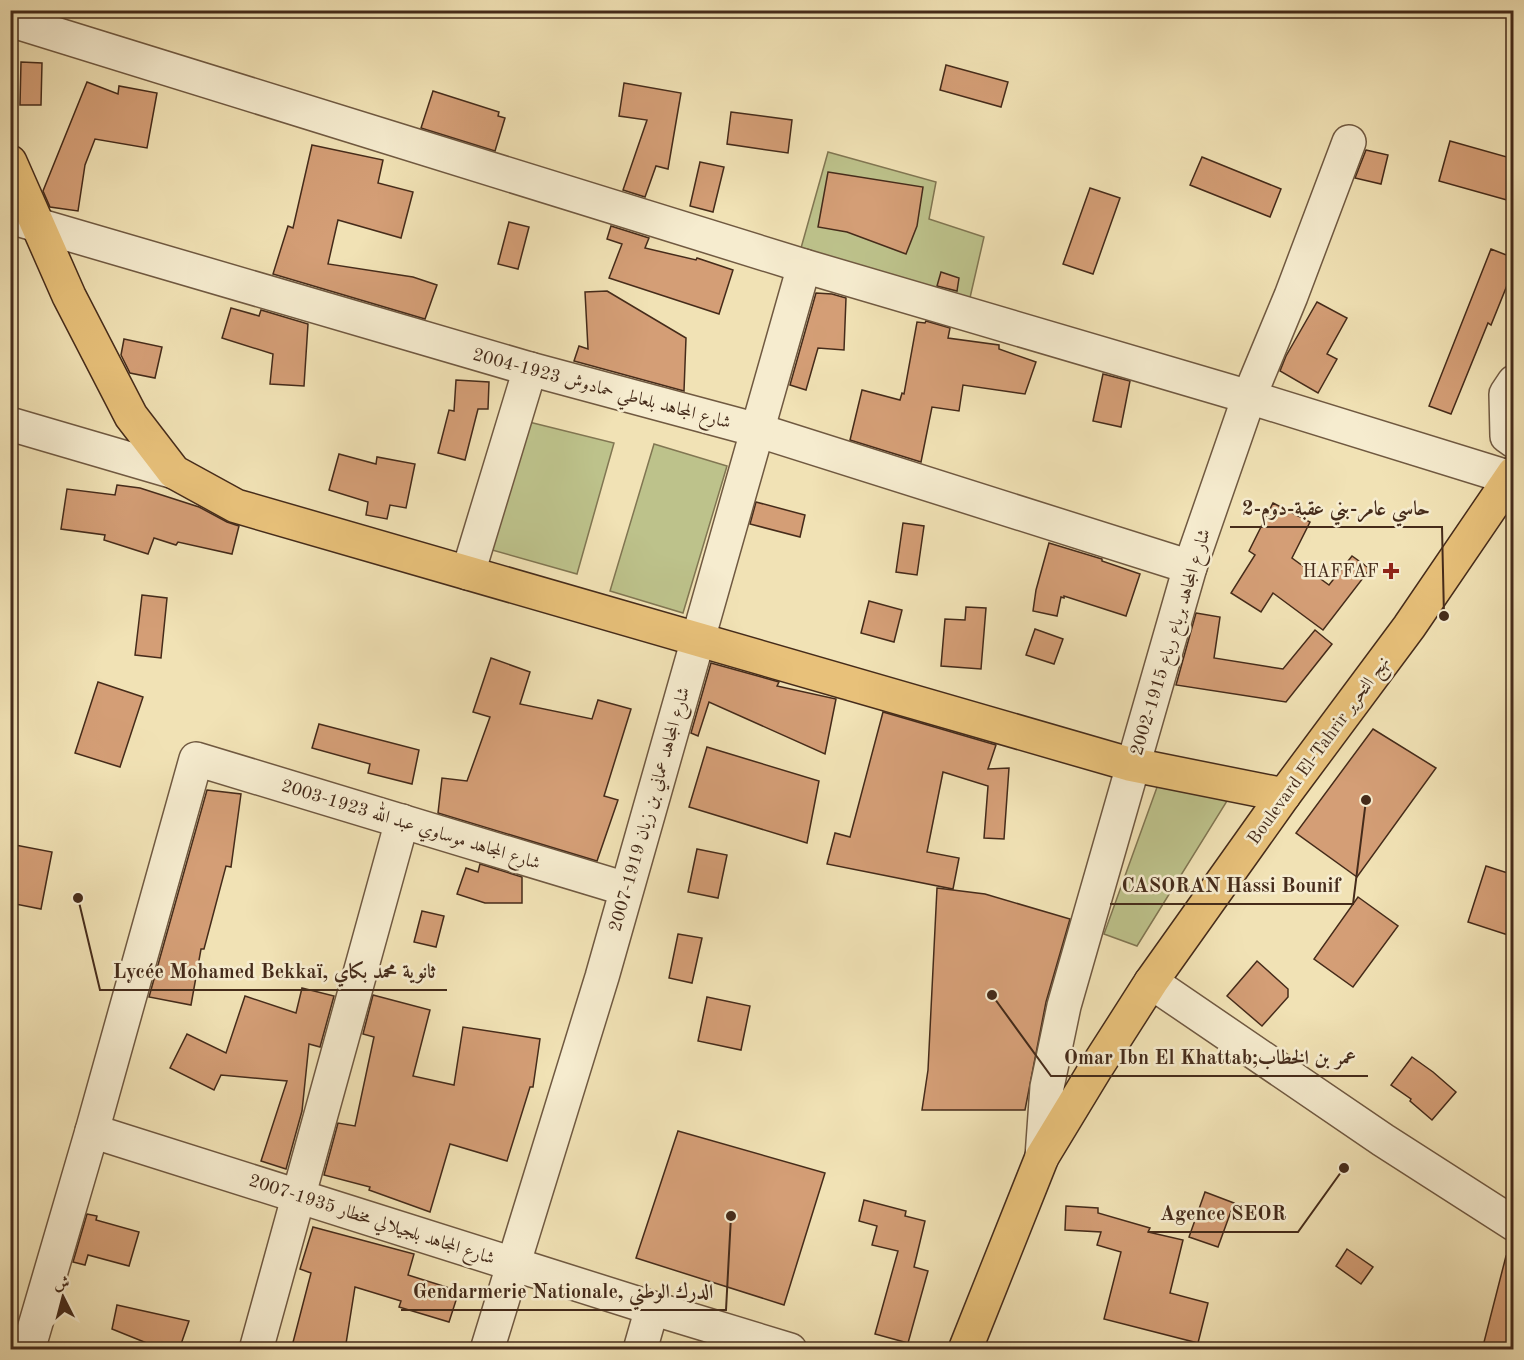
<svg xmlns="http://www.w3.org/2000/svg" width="1524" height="1360" font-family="'Old Standard TT',Amiri,serif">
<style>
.green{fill:#bdc28b;stroke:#817652;stroke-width:1.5}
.building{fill:#d49e76;stroke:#452b1a;stroke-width:1.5}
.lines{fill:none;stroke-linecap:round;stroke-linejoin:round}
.minor-casing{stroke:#705941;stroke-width:36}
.major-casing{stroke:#452b1a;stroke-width:36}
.minor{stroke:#f6eccf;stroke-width:33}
.major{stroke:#e8c17a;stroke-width:33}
.poi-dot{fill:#8f2418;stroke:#f6eccf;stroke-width:2}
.labels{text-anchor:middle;stroke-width:5;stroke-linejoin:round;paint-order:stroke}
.street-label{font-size:18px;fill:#452b1a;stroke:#f6eccf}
.poi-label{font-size:18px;fill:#452b1a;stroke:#f6eccf;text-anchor:end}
.leader{fill:none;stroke:#452b1a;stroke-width:2}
.callout-dot{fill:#452b1a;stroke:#f6eccf;stroke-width:2}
.callout-label{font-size:20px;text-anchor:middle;font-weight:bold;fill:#452b1a;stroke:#f6eccf;stroke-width:5;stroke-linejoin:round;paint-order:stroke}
</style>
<rect width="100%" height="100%" fill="#f1e2b5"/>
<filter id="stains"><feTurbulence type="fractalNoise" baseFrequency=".00333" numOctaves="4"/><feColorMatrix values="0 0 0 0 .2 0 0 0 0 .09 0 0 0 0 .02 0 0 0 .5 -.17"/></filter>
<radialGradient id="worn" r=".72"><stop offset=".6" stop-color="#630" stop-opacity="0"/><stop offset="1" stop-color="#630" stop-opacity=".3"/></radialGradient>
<g class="green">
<path d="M 828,152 L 936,182 L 929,219 L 984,237 L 969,302 L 801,248 Z"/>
<path d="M 521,420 L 614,443 L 577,574 L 485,548 Z"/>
<path d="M 654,444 L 727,466 L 683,613 L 610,591 Z"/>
<path d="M 1160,779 L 1227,801 L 1137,946 L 1104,934 Z"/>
</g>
<g class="building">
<path d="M 21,62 L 42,63 L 41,105 L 20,105 Z"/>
<path d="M 946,65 L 1008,82 L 1001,107 L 940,90 Z"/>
<path d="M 87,82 L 118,94 L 119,86 L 157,93 L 147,148 L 95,139 L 85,165 L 78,211 L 50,207 L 43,191 Z"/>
<path d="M 624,83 L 681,93 L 668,169 L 656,166 L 645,197 L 623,190 L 647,120 L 619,116 Z"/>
<path d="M 433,91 L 499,112 L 498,116 L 505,118 L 495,151 L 421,128 Z"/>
<path d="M 731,112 L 792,120 L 788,153 L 727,144 Z"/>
<path d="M 1450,141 L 1514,159 L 1514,202 L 1439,181 Z"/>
<path d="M 312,145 L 383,160 L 378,183 L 413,192 L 401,238 L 338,220 L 328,264 L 413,277 L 437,285 L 425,319 L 273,274 L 288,226 L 293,228 Z"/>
<path d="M 1366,150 L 1388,155 L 1381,184 L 1355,178 Z"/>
<path d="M 1202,157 L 1281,189 L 1270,217 L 1190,185 Z"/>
<path d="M 700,162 L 724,167 L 713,212 L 690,206 Z"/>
<path d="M 828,172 L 923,187 L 917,226 L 906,254 L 847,232 L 818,227 Z"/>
<path d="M 1090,188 L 1120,198 L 1093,274 L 1063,264 Z"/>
<path d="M 509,222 L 529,227 L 518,269 L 498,264 Z"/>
<path d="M 611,226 L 649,238 L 645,248 L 696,260 L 697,258 L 733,270 L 719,314 L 609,278 L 622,244 L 607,239 Z"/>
<path d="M 1491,249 L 1514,258 L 1514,268 L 1491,325 L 1488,323 L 1451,414 L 1429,406 Z"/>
<path d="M 941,272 L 959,278 L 957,291 L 937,286 Z"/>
<path d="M 607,291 L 686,338 L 684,391 L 574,361 L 579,346 L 588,349 L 585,292 Z"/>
<path d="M 816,293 L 832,294 L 846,298 L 844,350 L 818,348 L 806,390 L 790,385 Z"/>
<path d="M 1317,302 L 1347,318 L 1327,354 L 1337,359 L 1318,393 L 1280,371 L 1286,356 Z"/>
<path d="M 231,308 L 259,316 L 261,310 L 308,324 L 304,386 L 270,384 L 273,354 L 222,338 Z"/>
<path d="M 926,321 L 950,328 L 948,338 L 999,345 L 999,349 L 1036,362 L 1025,394 L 963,385 L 959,411 L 932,407 L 921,462 L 850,440 L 862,390 L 900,400 L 902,393 L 904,394 L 917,322 L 925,323 Z"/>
<path d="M 124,339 L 162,347 L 155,378 L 130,373 L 121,355 Z"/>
<path d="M 1103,374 L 1130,381 L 1121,427 L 1093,421 Z"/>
<path d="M 456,380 L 489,382 L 488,409 L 478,409 L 465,460 L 438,453 L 449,410 L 454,411 Z"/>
<path d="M 339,454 L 376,464 L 377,457 L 415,464 L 406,508 L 390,505 L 387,519 L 366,515 L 368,502 L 329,490 Z"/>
<path d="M 117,485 L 140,488 L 199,507 L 227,522 L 239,526 L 232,554 L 178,542 L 176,545 L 154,538 L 148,554 L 104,540 L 105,535 L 61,529 L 67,489 L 115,495 Z"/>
<path d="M 756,502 L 805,515 L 800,537 L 750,524 Z"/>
<path d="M 1273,503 L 1310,522 L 1292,558 L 1329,585 L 1352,556 L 1370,569 L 1323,630 L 1273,593 L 1261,612 L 1231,593 L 1255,555 L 1249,551 Z"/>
<path d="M 903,523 L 924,526 L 917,575 L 896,572 Z"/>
<path d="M 1049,543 L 1102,559 L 1102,561 L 1140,574 L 1126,616 L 1064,596 L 1064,598 L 1061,597 L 1057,616 L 1033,611 L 1036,590 Z"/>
<path d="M 142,595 L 167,598 L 161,658 L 135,655 Z"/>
<path d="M 869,601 L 902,610 L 894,642 L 861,633 Z"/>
<path d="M 966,607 L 986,608 L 981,669 L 941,666 L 945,619 L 965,620 Z"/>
<path d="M 1196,613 L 1220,617 L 1214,658 L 1283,669 L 1315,630 L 1332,644 L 1286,702 L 1176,685 Z"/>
<path d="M 1035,629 L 1063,639 L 1054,664 L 1026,655 Z"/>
<path d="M 491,658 L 530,672 L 520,704 L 592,719 L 598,700 L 631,709 L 604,796 L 618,800 L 597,861 L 438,813 L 442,778 L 467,781 L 490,717 L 473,712 Z"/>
<path d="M 711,663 L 779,682 L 777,686 L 836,699 L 825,754 L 709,702 L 698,736 L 691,733 Z"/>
<path d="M 98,682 L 143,697 L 120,767 L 75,753 Z"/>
<path d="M 883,712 L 996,745 L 988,769 L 1009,768 L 1004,839 L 984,838 L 988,786 L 943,772 L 927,852 L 959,858 L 953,889 L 827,864 L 835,833 L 850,837 Z"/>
<path d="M 319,724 L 419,750 L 412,784 L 368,773 L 370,764 L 312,748 Z"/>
<path d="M 1373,729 L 1436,768 L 1357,877 L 1296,833 Z"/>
<path d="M 707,747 L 819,781 L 807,843 L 689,807 Z"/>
<path d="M 207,790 L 241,794 L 231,867 L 226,866 L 204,949 L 201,949 L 191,1005 L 149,997 Z"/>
<path d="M 10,844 L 52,852 L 41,909 L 10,903 Z"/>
<path d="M 697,849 L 727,855 L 718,898 L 688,892 Z"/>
<path d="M 480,864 L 522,877 L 522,903 L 485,903 L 457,894 L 466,868 L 478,872 Z"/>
<path d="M 1486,866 L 1514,875 L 1514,937 L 1468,922 Z"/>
<path d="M 937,888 L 985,894 L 1070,919 L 1046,1002 L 1025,1110 L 922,1110 L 928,1070 Z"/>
<path d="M 1358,897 L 1398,926 L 1353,987 L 1314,959 Z"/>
<path d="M 422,911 L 444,916 L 436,947 L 414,942 Z"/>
<path d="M 678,934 L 702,938 L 692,983 L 669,978 Z"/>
<path d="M 1257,961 L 1288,989 L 1288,997 L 1262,1026 L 1227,996 Z"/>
<path d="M 302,988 L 334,996 L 320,1047 L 309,1044 L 302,1111 L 286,1169 L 261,1161 L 287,1081 L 221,1075 L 214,1090 L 170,1068 L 187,1034 L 226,1053 L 245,996 L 296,1013 Z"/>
<path d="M 373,995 L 430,1010 L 413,1076 L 454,1085 L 463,1027 L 540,1039 L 533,1087 L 530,1087 L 507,1161 L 450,1144 L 430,1212 L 369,1190 L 370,1187 L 324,1175 L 338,1123 L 355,1126 L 374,1037 L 363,1034 Z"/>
<path d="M 707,997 L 750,1006 L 741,1050 L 698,1041 Z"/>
<path d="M 1412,1057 L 1433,1072 L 1456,1092 L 1432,1120 L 1410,1101 L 1411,1099 L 1391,1085 Z"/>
<path d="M 678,1131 L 825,1173 L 784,1305 L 636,1258 Z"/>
<path d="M 1205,1192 L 1234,1203 L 1218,1247 L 1189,1237 Z"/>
<path d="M 864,1200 L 906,1211 L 905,1216 L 925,1221 L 914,1267 L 928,1271 L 908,1343 L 875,1334 L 898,1251 L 872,1245 L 877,1226 L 859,1221 Z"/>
<path d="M 1066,1206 L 1098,1208 L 1098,1213 L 1150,1228 L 1148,1232 L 1183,1240 L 1170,1293 L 1208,1303 L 1198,1343 L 1104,1319 L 1121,1252 L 1097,1245 L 1101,1232 L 1065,1230 Z"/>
<path d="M 87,1214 L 97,1216 L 96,1220 L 139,1232 L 129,1266 L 88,1255 L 85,1265 L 73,1262 Z"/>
<path d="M 313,1227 L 414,1254 L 408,1275 L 459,1291 L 449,1322 L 399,1307 L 401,1301 L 355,1287 L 345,1350 L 291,1350 L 311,1273 L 300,1269 Z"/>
<path d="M 1347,1249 L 1373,1267 L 1361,1284 L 1336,1266 Z"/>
<path d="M 1506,1256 L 1514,1257 L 1514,1350 L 1482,1350 Z"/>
<path d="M 117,1305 L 189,1321 L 179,1350 L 164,1350 L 112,1329 Z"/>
</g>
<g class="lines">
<g class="minor-casing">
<g id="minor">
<path d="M 10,20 L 804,266 L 1249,397 L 1514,479"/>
<path d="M 10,217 L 530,369 L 757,430 L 1190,567"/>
<path d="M 1514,382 L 1506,394 L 1507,436 L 1514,441"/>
<path d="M 10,424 L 174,472"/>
<path d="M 468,573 L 530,369"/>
<path d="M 1151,982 L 1383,1140 L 1514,1224"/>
<path d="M 92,1131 L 652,1308 L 790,1350"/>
<path d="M 1042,1157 L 1047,1087 L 1064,1006 L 1190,567 L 1249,397 L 1291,296 L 1349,142"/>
<path d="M 28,1350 L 92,1131 L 196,759 L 626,889"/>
<path d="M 256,1350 L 402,821"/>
<path d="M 487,1350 L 602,977 L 804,266"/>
<path d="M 640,1350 L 652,1308"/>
</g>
</g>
<g class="major-casing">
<g id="major">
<path d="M 10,162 L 69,296 L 131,416 L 174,472 L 236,506 L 1129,764 L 1284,795"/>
<path d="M 965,1350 L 1042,1157 L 1096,1068 L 1151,982 L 1284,795 L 1409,627 L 1514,473"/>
</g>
</g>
<use href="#minor" class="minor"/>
<use href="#major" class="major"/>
</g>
<path class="poi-dot" d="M1388 562h6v6h6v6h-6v6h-6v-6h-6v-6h6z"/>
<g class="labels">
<g class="street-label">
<text transform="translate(602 388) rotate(15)" y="6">شارع المجاهد بلعاطي حمادوش 1923-2004</text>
<text transform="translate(1170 642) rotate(-73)" y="6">شار ع المجاهد برباع رباع 1915-2002</text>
<text transform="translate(1318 750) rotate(-54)" y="6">Boulevard El-Tahrir نهج التحرير</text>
<text transform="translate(649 809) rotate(-74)" y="6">شارع المجاهد عماني بن زيان 1919-2007</text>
<text transform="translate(411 824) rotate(17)" y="6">شارع المجاهد موساوي عبد الله 1923-2003</text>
<text transform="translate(372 1219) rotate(18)" y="6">شارع المجاهد بلجيلالي مخطار 1935-2007</text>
</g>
<g class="poi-label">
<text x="1379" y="577">HAFFAF</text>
</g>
</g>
<path class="leader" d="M1444 616L1442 527H1230M1366 800L1353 904H1110M78 898L100 990H447M992 995L1051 1076H1368M1344 1168L1298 1232H1148M731 1216L726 1310H401"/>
<g class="callout-dot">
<circle cx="1444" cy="616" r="6"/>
<circle cx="1366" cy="800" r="6"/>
<circle cx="78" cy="898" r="6"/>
<circle cx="992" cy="995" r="6"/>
<circle cx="1344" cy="1168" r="6"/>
<circle cx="731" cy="1216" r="6"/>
</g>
<g class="callout-label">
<text x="1336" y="515">2-حاسي عامر-بني عقبة-دوم</text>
<text x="1231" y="892">CASORAN Hassi Bounif</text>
<text x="274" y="978">Lycée Mohamed Bekkaï, ثانوية محمد بكاي</text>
<text x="1210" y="1064">Omar Ibn El Khattab;عمر بن الخطاب</text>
<text x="1223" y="1220">Agence SEOR</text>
<text x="563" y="1298">Gendarmerie Nationale, الدرك الوطني</text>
</g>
<rect width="1524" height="1360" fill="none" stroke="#f1e2b5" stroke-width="36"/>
<rect x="12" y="12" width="1500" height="1336" fill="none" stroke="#452b1a" stroke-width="3"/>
<rect x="18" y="18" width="1488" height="1324" fill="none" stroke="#452b1a" stroke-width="1.5"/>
<g transform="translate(63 1297) rotate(354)" stroke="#f6eccf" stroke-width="4.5" paint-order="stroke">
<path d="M0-4.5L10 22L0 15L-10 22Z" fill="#452b1a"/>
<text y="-9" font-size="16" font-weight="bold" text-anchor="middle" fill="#452b1a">ش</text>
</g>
<rect width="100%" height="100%" filter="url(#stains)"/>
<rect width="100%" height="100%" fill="url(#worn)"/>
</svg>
